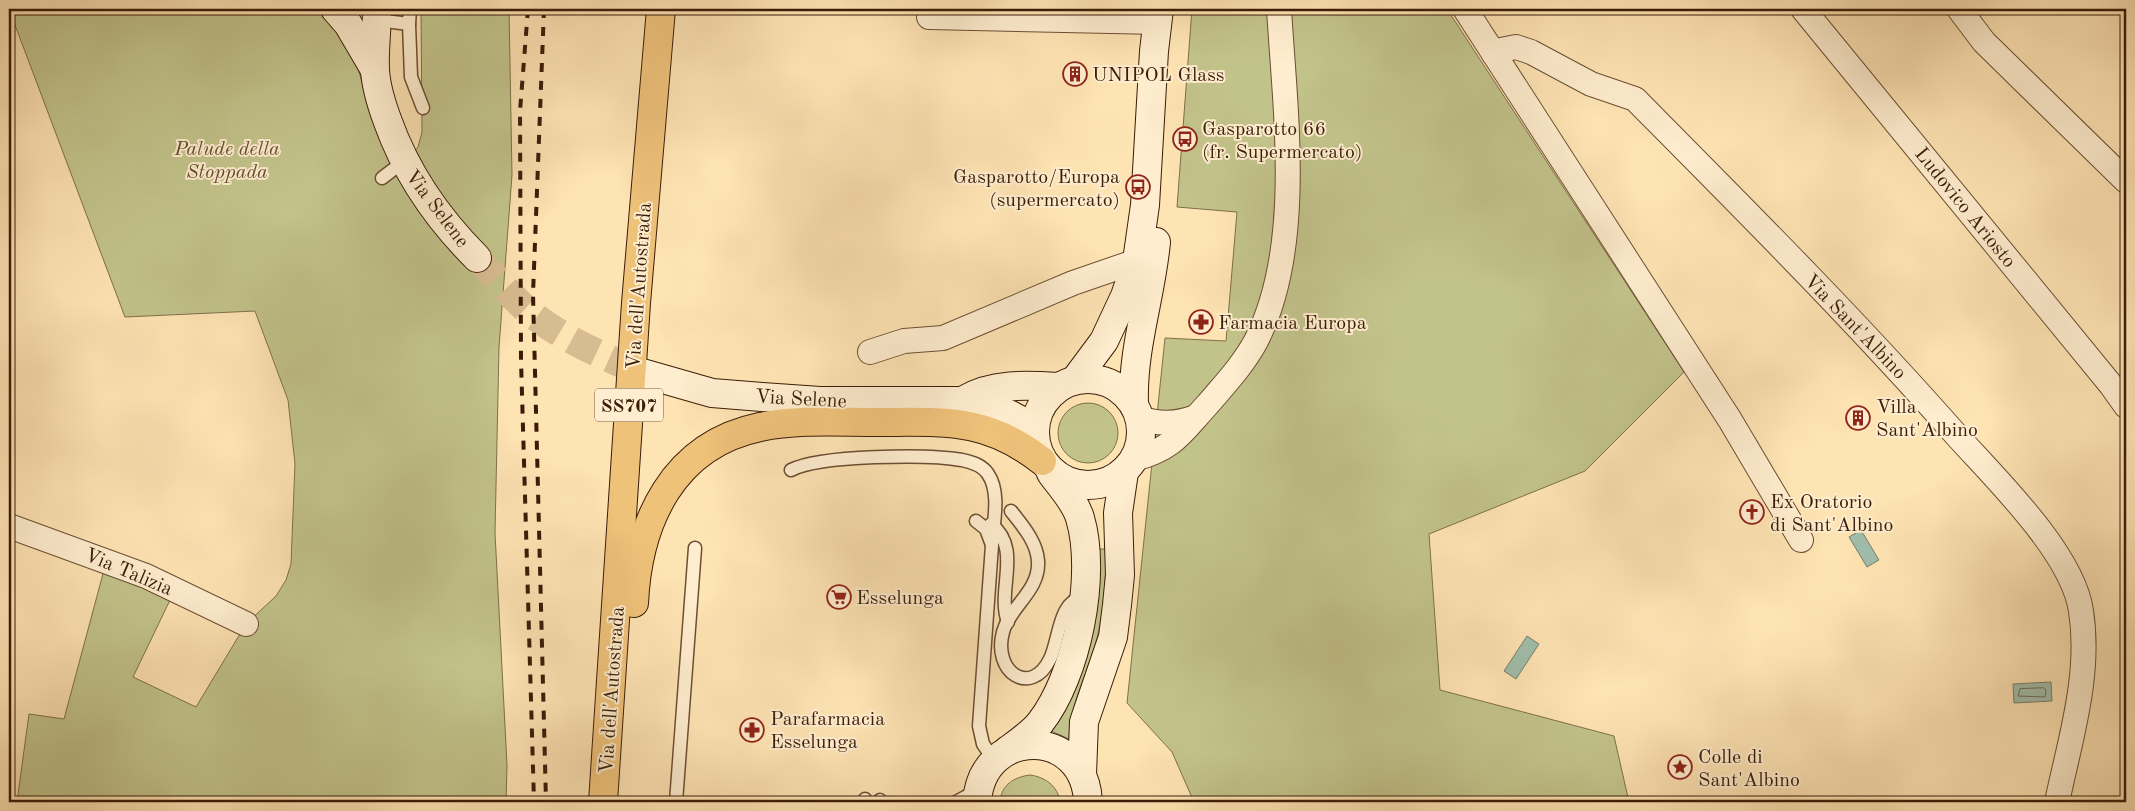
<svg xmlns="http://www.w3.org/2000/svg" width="2135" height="811" font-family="'Old Standard TT',serif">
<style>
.green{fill:#c2c38b;stroke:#7e704a}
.water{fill:#a0beac;stroke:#787d6a}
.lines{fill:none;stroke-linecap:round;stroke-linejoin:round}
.shore{stroke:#6e6d5a;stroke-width:1}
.secondary-tunnel{stroke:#d7bb91;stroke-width:28;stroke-dasharray:28 14;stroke-linecap:butt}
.lane-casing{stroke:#6c4e33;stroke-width:15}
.street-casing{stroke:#6c4e33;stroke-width:26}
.secondary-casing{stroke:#3b1c08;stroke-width:30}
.highway-casing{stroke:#3b1c08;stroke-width:30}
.lane{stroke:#feedce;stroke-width:12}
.street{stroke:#feedce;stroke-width:24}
.secondary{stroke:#feedce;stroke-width:28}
.highway{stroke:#efc27a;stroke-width:28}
.rail{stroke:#3b1c08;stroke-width:4;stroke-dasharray:9 9;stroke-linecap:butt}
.labels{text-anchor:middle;stroke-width:4;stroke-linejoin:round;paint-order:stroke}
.shield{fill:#feedce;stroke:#765b43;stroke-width:1}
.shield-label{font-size:19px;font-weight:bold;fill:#3b1c08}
.poi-label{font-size:20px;fill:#3b1c08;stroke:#feedce;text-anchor:start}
.park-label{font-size:20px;font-style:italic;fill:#644e2f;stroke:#feedce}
.street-label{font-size:20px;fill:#3b1c08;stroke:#feedce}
</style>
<rect width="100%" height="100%" fill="#fee3b3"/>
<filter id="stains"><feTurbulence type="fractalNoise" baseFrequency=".004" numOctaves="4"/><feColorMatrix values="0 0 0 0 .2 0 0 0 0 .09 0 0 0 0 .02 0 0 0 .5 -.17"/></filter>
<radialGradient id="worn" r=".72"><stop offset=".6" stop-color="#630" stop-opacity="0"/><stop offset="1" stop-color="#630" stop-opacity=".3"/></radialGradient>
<g class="green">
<path d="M 9,9 L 339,9 L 363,85 L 413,153 L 418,147 L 422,132 L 421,9 L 509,9 L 512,175 L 499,347 L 495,533 L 507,765 L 506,802 L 17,802 L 29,714 L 64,719 L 104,570 L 171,598 L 133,677 L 196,707 L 246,624 L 276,596 L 286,580 L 291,564 L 295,464 L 288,400 L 255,311 L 125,317 Z"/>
<path d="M 1192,9 L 1447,9 L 1684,372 L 1585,471 L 1429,534 L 1440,690 L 1614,736 L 1629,802 L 1194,802 L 1172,752 L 1127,703 L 1165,338 L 1226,341 L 1237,212 L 1177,207 Z"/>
<circle cx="1088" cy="433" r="30"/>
<path d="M 1097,549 L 1106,549 C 1106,579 1104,609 1097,638 C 1088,672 1070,703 1069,739 L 1049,730 Z"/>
<path d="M 1030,775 C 1045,777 1058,786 1060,802 L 1000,802 C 1001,785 1014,777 1030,775 Z"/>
</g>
<g class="water">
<path d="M 1861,530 L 1879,560 L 1867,567 L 1849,537 Z"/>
<path d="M 1527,636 L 1539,644 L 1516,679 L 1504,671 Z"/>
<path d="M 2051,682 L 2052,701 L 2014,703 L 2013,684 Z"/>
</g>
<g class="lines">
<path class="shore" d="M 2044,688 L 2046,690 L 2045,697 L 2018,696 L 2020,689 Z"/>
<path class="secondary-tunnel" d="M 477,258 C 494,276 510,295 528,311 C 562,339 603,356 642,373"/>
<g class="lane-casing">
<g id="lane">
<path d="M 377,20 L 409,24 L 411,77 L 423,108"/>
<path d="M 409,24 L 410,9"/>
<path d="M 382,178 L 403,162"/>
<path d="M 791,470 C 820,455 928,454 962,460 C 972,462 982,465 988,474 C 1001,493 993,524 992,545"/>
<path d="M 1011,511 C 1022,525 1037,542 1038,561 C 1040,591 1010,606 1003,632 C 992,672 1031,698 1050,659 C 1060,638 1058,602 1084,596"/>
<path d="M 976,521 L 986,529 L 992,545 L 979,726 L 983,744 L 994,760"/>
<path d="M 991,524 C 1023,549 996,590 1008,622"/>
<path d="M 865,799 L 865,802"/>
<path d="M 880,800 L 881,802"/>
<path d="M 676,802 L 695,548"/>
<path d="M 956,802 L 978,790"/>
</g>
</g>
<g class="street-casing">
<g id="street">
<path d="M 1465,9 L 1730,420 L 1801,540"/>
<path d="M 1803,9 L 2111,385 L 2126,406"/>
<path d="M 1959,9 L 1984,42 L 2126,181"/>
<path d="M 929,17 L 1159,22"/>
<path d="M 1494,54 L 1501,50 L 1516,47 L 1531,52 L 1591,84 L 1635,99 C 1745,210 1855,320 1958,437 C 1997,480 2073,554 2081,611 C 2091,675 2070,740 2057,802"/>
<path d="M 870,352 L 904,341 L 943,338 L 1073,283 L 1137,261"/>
<path d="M 1140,418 C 1159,425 1176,424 1196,417"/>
<path d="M 1134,459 C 1174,449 1182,432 1208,404 C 1225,384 1243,365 1256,341 C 1304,247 1285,111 1279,9"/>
<path d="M 9,526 L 146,576 L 246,624"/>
</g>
</g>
<g class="secondary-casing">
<g id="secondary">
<path d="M 335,9 L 348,24 L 375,70"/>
<path d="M 377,9 C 377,29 374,50 375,70 C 376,87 382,106 388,122 C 407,175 438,219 477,258"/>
<path d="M 642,373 L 712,393 L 762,397 L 820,401 L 963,401 C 990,404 1011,413 1034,429"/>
<circle cx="1088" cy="432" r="53"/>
<path d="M 1075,380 L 1104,341 L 1125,296 L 1137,261 L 1145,205 L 1154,51 L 1159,9"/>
<path d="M 964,400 C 992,383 1026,385 1059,387"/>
<path d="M 1134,404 C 1132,348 1151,297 1156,242"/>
<path d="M 1008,750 C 1019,742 1031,734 1040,723 C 1077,676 1097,575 1080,518 C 1075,501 1061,487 1051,473"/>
<path d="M 1082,774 L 1084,722 L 1113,637 L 1117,605 L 1120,575 L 1118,513 L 1124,472"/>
<path d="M 977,802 C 982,726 1085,726 1088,802"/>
</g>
</g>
<g class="highway-casing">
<g id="highway">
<path d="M 634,603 C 638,521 673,445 760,427 C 798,419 839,422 877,422 C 944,422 986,417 1042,461"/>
<path d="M 603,802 L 636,303 L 661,9"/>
</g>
</g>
<use href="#lane" class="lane"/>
<use href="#street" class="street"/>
<use href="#secondary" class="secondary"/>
<use href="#highway" class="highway"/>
<g class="rail">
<path d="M 528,9 L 520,111 L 521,360 L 534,802"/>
<path d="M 544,9 L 533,294 L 546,802"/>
</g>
</g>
<defs>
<g id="building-ring" transform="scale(1.25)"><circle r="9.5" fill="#feedce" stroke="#8f2418" stroke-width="1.5"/><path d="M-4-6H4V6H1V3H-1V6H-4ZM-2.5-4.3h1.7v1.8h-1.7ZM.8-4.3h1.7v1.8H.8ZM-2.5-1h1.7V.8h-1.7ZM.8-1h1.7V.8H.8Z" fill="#8f2418"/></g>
<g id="bus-ring" transform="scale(1.25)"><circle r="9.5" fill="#feedce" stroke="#8f2418" stroke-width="1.5"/><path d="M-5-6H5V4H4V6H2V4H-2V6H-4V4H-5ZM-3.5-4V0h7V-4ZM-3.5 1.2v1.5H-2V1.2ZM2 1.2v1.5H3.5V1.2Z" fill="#8f2418"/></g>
<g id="pharmacy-ring" transform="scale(1.25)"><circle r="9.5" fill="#feedce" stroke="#8f2418" stroke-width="1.5"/><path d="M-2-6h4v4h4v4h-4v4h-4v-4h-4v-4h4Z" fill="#8f2418"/></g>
<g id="church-ring" transform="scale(1.25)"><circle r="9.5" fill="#feedce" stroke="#8f2418" stroke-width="1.5"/><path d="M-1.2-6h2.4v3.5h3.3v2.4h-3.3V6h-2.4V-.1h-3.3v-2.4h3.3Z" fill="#8f2418"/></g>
<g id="supermarket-ring" transform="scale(1.25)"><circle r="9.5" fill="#feedce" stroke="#8f2418" stroke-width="1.5"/><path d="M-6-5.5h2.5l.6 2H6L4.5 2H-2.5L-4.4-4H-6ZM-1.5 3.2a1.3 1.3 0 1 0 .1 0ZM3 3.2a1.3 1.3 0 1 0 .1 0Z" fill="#8f2418"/></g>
<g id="sight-ring" transform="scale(1.25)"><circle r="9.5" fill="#feedce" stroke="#8f2418" stroke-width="1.5"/><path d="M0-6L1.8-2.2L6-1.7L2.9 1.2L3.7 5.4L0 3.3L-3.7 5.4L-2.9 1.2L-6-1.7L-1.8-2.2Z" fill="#8f2418"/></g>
</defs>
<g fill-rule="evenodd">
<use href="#building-ring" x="1075" y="74"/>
<use href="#bus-ring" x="1185" y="139"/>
<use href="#bus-ring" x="1138" y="187"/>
<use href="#pharmacy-ring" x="1201" y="322"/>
<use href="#building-ring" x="1858" y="418"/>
<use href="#church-ring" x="1752" y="512"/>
<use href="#supermarket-ring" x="839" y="597"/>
<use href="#pharmacy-ring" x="752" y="730"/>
<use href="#sight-ring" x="1680" y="767"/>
</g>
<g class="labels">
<rect class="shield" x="595" y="388.5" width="68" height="33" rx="4"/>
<g class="shield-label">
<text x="629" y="412">SS707</text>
</g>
<g class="poi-label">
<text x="1092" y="81">UNIPOL Glass</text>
<text x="1202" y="135">Gasparotto 66<tspan x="1202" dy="23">(fr. Supermercato)</tspan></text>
<text x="1120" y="183" text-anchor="end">Gasparotto/Europa<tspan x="1120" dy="23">(supermercato)</tspan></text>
<text x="1218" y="329">Farmacia Europa</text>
<text x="1876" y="413">Villa<tspan x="1876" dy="23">Sant'Albino</tspan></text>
<text x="1770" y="508">Ex Oratorio<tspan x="1770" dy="23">di Sant'Albino</tspan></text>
<text x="856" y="604">Esselunga</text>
<text x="770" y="725">Parafarmacia<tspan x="770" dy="23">Esselunga</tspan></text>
<text x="1698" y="763">Colle di<tspan x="1698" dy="23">Sant'Albino</tspan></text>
</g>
<g class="park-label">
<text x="227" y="155">Palude della<tspan x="227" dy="23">Stoppada</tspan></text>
</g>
<g class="street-label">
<text transform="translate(1966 207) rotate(51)" y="7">Ludovico Ariosto</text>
<text transform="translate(438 208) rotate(53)" y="7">Via Selene</text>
<text transform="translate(638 286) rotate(-86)" y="7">Via dell'Autostrada</text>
<text transform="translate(1856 326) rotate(46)" y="7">Via Sant'Albino</text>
<text transform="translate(801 398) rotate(3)" y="7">Via Selene</text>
<text transform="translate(129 571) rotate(23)" y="7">Via Talizia</text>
<text transform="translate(611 690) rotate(-86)" y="7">Via dell'Autostrada</text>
</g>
</g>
<rect width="2135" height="811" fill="none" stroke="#fee3b3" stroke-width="30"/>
<rect x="10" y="10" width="2115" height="791" fill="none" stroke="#3b1c08" stroke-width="2.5"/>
<rect x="15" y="15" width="2105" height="781" fill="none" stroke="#3b1c08"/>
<rect width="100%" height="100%" filter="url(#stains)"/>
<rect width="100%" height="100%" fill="url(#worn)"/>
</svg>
